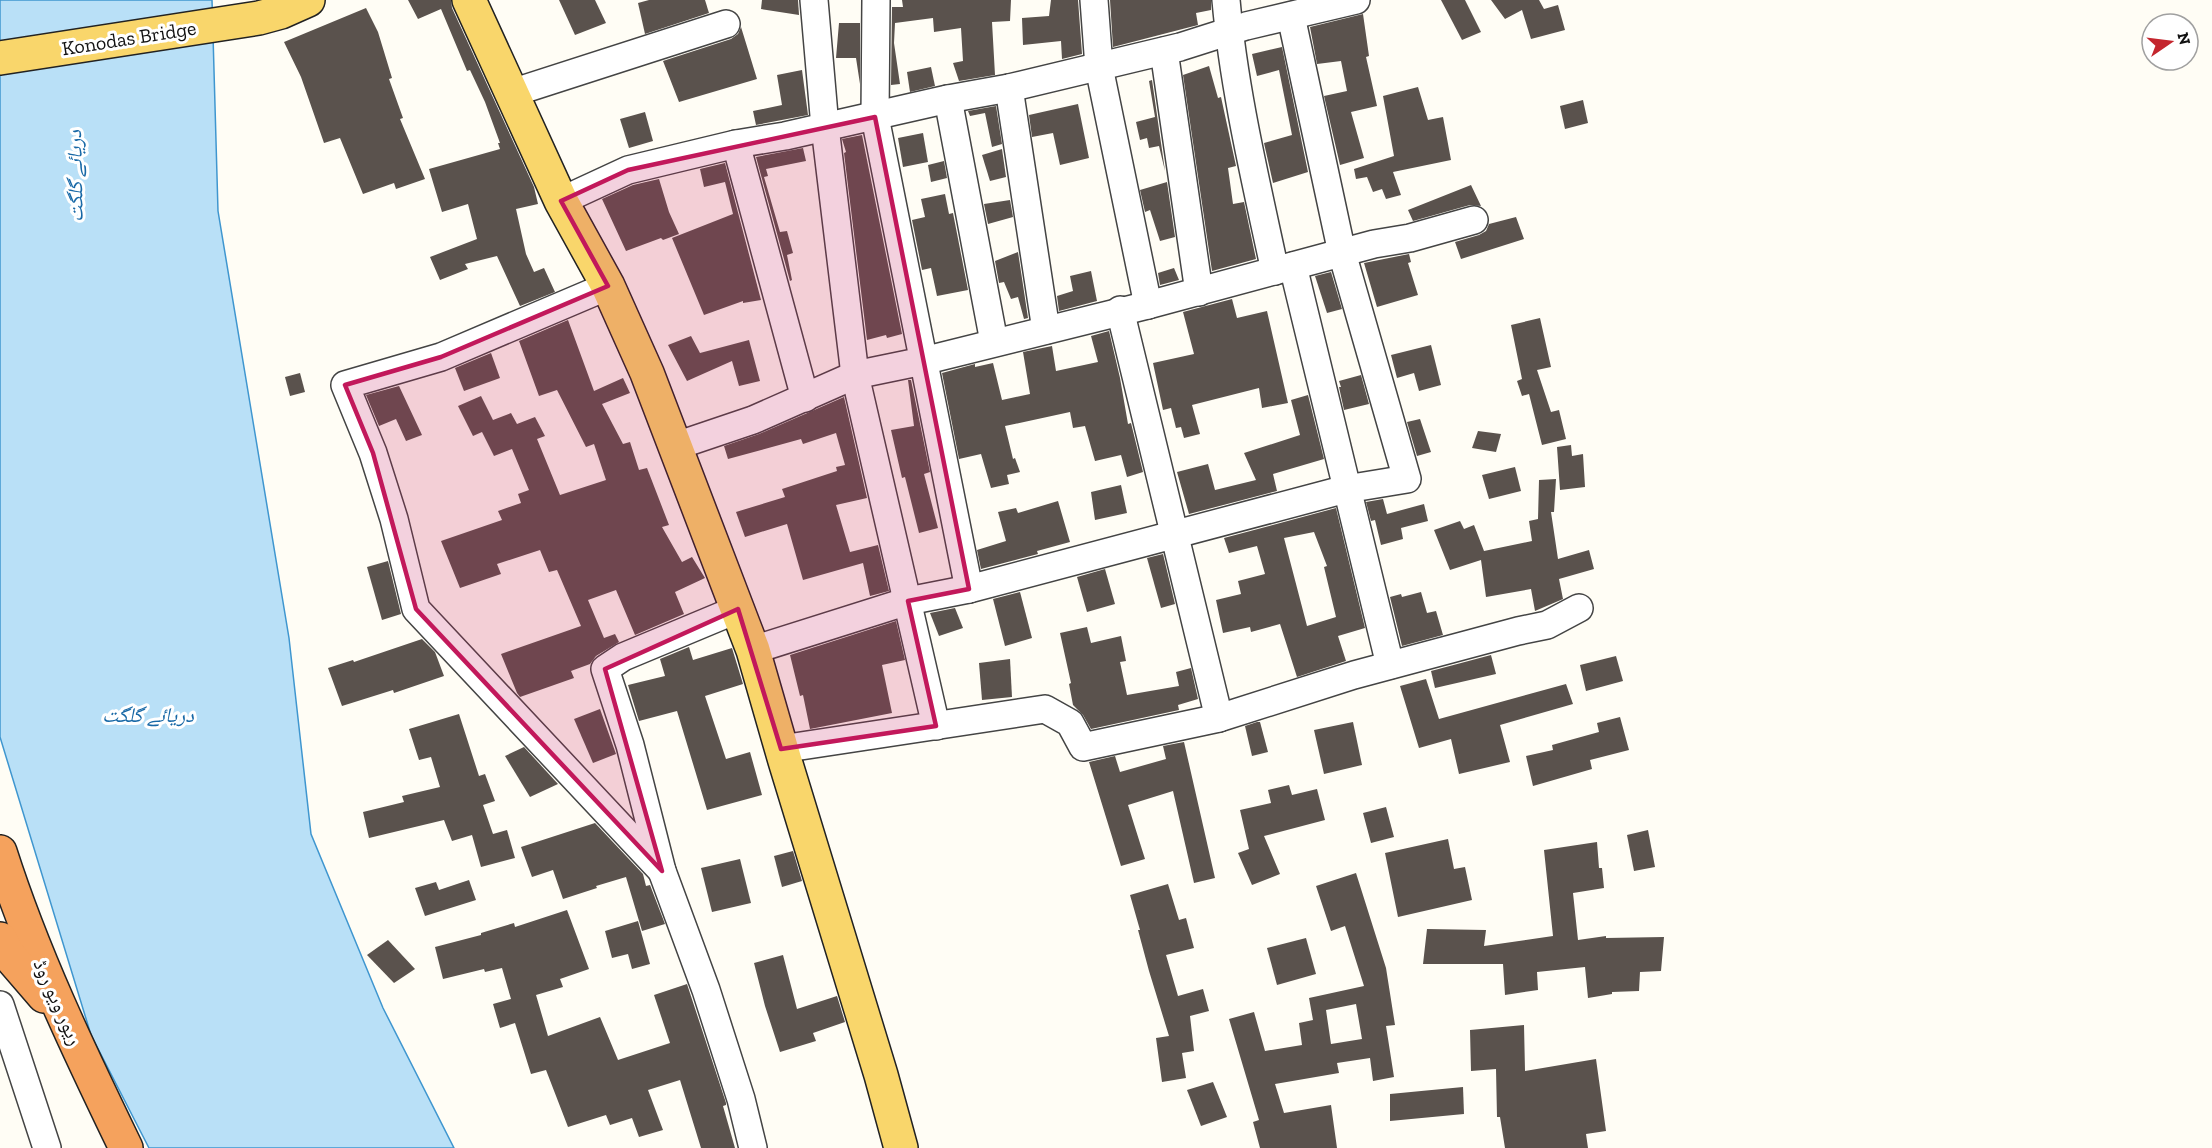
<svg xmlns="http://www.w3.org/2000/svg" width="2212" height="1148" font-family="'Zilla Slab','Noto Naskh Arabic',serif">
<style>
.water{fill:#b9e0f7;stroke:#3f96cf;stroke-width:1.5}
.building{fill:#5a524d;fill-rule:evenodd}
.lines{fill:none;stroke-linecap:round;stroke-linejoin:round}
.minor-casing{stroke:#444;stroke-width:30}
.major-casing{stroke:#222;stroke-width:36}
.highway-casing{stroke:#222;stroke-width:36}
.minor{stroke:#fff;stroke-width:27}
.major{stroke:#f9d66b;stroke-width:33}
.highway{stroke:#f5a25d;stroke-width:33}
.marked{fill:#c2185b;fill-opacity:0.2;stroke:#c2185b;stroke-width:4.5;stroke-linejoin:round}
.labels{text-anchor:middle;stroke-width:6;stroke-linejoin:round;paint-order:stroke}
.street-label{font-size:20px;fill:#111;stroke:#fff}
.water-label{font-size:21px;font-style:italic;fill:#1768a6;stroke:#fff}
</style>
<rect width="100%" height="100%" fill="#fffdf5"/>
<path class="water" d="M 0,0 L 212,0 L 218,211 L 289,638 L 311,834 L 383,1008 L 454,1148 L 149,1148 L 91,1035 L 0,737 Z"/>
<g class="building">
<path d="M 408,0 L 451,0 L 452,8 L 534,187 L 538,204 L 516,209 L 526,254 L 534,272 L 544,268 L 555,292 L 520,306 L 497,256 L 465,264 L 468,269 L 440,280 L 430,257 L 477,239 L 468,204 L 442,212 L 429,169 L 500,149 L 498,143 L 500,143 L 485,102 L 470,70 L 467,71 L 441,9 L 418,19 Z"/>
<path d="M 559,0 L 595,0 L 606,23 L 575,35 Z"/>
<path d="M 649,0 L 705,0 L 709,13 L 645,34 L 638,3 Z"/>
<path d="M 762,0 L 798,0 L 799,15 L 761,9 Z"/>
<path d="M 902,0 L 1011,0 L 1010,21 L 992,22 L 995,75 L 959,81 L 953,63 L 963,61 L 961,28 L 934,32 L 933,18 L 895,23 L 894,43 L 900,84 L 891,85 L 892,7 L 903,7 Z"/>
<path d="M 1051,0 L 1078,0 L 1082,54 L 1062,59 L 1061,41 L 1023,45 L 1022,18 L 1049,16 Z"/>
<path d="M 1110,0 L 1211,0 L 1211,10 L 1196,13 L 1198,25 L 1113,47 Z"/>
<path d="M 1441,0 L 1465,0 L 1481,32 L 1462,40 Z"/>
<path d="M 1491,0 L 1539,0 L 1544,9 L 1558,5 L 1565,30 L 1531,39 L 1522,10 L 1505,19 Z"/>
<path d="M 366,8 L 378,32 L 392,78 L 389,79 L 403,118 L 400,119 L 425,179 L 396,189 L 394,183 L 363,194 L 340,138 L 324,143 L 301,77 L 284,42 Z"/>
<path d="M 1363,14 L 1369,56 L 1366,57 L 1377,106 L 1351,112 L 1364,158 L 1340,165 L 1324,96 L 1347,91 L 1341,61 L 1317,64 L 1310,27 Z"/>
<path d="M 839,23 L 860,23 L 860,84 L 856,58 L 836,58 Z"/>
<path d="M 741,27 L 757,79 L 679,102 L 663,61 L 731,39 L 738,34 Z"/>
<path d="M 1282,47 L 1308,172 L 1273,183 L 1264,143 L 1292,135 L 1279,70 L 1257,76 L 1252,54 Z"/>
<path d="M 1209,66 L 1218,98 L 1221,97 L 1236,166 L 1228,168 L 1233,204 L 1244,202 L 1256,259 L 1212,271 L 1183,75 Z"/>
<path d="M 931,67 L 935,86 L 910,92 L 907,72 Z"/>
<path d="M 802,70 L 808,115 L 756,125 L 753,111 L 782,105 L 777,75 Z"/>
<path d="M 1152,80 L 1165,171 L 1159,146 L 1149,148 L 1147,138 L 1140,140 L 1136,122 L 1155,117 L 1149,81 Z"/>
<path d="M 1418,87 L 1428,120 L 1443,117 L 1451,160 L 1393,172 L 1401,195 L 1386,199 L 1382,189 L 1373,192 L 1367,177 L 1356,179 L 1354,169 L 1394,156 L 1383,96 Z"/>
<path d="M 1583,100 L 1588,123 L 1565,129 L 1560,106 Z"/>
<path d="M 1078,104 L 1089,158 L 1060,165 L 1053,133 L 1032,137 L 1029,115 Z"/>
<path d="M 996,106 L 1002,144 L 992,147 L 985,113 L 970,116 L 968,111 Z"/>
<path d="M 645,112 L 653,141 L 629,148 L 620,119 Z"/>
<path d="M 923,133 L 928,162 L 903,167 L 898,138 Z"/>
<path d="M 862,135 L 902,334 L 887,338 L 886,335 L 867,340 L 844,153 L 846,152 L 842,139 Z"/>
<path d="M 803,148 L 806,161 L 766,169 L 768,176 L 764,177 L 780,232 L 787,231 L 793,253 L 787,255 L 792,280 L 790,281 L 756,157 Z"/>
<path d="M 1002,149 L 1006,177 L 990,181 L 982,155 Z"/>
<path d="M 944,161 L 947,178 L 931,182 L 928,165 Z"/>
<path d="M 725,163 L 761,300 L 743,303 L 743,301 L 704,315 L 672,238 L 733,214 L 725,182 L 704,187 L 700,169 Z"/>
<path d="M 659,179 L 669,212 L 679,234 L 663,240 L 661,238 L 626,251 L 602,199 L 633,185 Z"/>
<path d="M 1167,182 L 1175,237 L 1160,241 L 1150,210 L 1145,212 L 1140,190 Z"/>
<path d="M 1471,185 L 1481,206 L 1470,205 L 1413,221 L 1408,210 Z"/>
<path d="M 945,194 L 949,214 L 953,213 L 968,290 L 937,296 L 931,268 L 922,270 L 912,220 L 925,217 L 921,199 Z"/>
<path d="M 1010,200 L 1013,217 L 988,224 L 984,204 Z"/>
<path d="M 1516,217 L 1524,239 L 1461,259 L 1455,242 L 1479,235 L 1486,231 L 1489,224 Z"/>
<path d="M 1018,252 L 1028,318 L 1024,319 L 1018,297 L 1011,299 L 1004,282 L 999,283 L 995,261 Z"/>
<path d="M 1409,254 L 1411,262 L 1408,263 L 1418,295 L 1377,307 L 1364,263 Z"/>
<path d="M 1174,268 L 1179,280 L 1160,285 L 1158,273 Z"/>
<path d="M 1091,271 L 1097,301 L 1059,311 L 1057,296 L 1073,291 L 1070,276 Z"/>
<path d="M 1331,272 L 1342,309 L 1327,313 L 1315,276 Z"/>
<path d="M 1232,299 L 1237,318 L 1267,311 L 1288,403 L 1262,408 L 1259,388 L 1192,405 L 1200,434 L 1184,438 L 1181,427 L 1176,428 L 1171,408 L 1163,410 L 1153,363 L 1194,354 L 1183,312 Z"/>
<path d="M 1540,318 L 1551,367 L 1537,370 L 1551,412 L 1559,410 L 1566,439 L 1542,445 L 1529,394 L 1522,396 L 1517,381 L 1522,379 L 1511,325 Z"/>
<path d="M 568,320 L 594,391 L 623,378 L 630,393 L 602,404 L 623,444 L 630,442 L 639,470 L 647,468 L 669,525 L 662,527 L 682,562 L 692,557 L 705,578 L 675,592 L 684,614 L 635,635 L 616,590 L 588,600 L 604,638 L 615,634 L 619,642 L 596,656 L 590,664 L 571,671 L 574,678 L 520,697 L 517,693 L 501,654 L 581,626 L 557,570 L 549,572 L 540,550 L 497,564 L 501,574 L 460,588 L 441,541 L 502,520 L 498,511 L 521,503 L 518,494 L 529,490 L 512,449 L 494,456 L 482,432 L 473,436 L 458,406 L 481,396 L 493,420 L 511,413 L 517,424 L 535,417 L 545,436 L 537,439 L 560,495 L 606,480 L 594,444 L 586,447 L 557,390 L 539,396 L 519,341 Z"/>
<path d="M 1109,331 L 1120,378 L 1128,424 L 1131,423 L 1143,472 L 1127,477 L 1121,455 L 1095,461 L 1085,426 L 1073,428 L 1070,412 L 1005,426 L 1013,459 L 1015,458 L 1020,472 L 1007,475 L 1009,484 L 991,488 L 981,454 L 959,459 L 942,373 L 975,364 L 975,367 L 993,363 L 1002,400 L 1030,394 L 1023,352 L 1052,346 L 1056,371 L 1098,362 L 1091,336 Z"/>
<path d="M 691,336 L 700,353 L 749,340 L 760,381 L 739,386 L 732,361 L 687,381 L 668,345 Z"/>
<path d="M 1431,345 L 1441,385 L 1419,391 L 1414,373 L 1397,378 L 1391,355 Z"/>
<path d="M 491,353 L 500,378 L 464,391 L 455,368 Z"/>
<path d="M 300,373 L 305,392 L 290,396 L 285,377 Z"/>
<path d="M 1361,375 L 1369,404 L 1344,410 L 1339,387 L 1341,387 L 1339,381 Z"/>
<path d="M 908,380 L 911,380 L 930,472 L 924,474 L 938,528 L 919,533 L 905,477 L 902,478 L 891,430 L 914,426 Z"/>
<path d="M 399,386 L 422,435 L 406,441 L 396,419 L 379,426 L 366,395 Z"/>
<path d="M 1308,395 L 1324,459 L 1273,474 L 1277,491 L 1189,514 L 1177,472 L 1208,464 L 1215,490 L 1256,480 L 1244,453 L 1300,435 L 1291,400 Z"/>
<path d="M 844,397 L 867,498 L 836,505 L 850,552 L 878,545 L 889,591 L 870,596 L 863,563 L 803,580 L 787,524 L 745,537 L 736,512 L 785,497 L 782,489 L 837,471 L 836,467 L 845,465 L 836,433 L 803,444 L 801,439 L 728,459 L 724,446 L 759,434 Z"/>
<path d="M 1420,419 L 1431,452 L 1417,456 L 1407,422 Z"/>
<path d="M 1478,431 L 1501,434 L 1496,452 L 1472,448 Z"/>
<path d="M 1571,445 L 1572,456 L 1583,454 L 1585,487 L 1560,490 L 1557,447 Z"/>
<path d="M 1515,467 L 1521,491 L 1489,499 L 1482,475 Z"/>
<path d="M 1556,479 L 1554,512 L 1551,512 L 1558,559 L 1589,550 L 1594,569 L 1559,579 L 1563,599 L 1535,611 L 1531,589 L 1486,597 L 1481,560 L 1450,570 L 1434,530 L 1460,521 L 1464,529 L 1474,525 L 1484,551 L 1532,541 L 1529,521 L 1538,519 L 1539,480 Z"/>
<path d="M 1121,485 L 1127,513 L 1095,520 L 1091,492 Z"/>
<path d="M 1383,499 L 1387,514 L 1424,504 L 1428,521 L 1401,528 L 1403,539 L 1381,545 L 1375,520 L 1371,521 L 1366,502 Z"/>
<path d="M 1058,501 L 1070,542 L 1037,551 L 1038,554 L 981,569 L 977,550 L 1006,541 L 998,512 L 1016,508 L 1018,513 Z"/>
<path d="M 1336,508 L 1365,628 L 1338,636 L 1346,661 L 1297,677 L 1280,624 L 1251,632 L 1250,627 L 1223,633 L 1216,600 L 1241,594 L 1238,581 L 1265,574 L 1257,546 L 1229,553 L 1224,538 ZM 1314,532 L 1327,566 L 1324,567 L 1336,617 L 1307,626 L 1284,538 Z"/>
<path d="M 1163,554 L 1175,604 L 1161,608 L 1147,558 Z"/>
<path d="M 388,561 L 401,614 L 382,620 L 367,567 Z"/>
<path d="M 1105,569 L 1115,604 L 1087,612 L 1077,577 Z"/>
<path d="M 1020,592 L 1032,638 L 1005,646 L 993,599 Z"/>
<path d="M 1421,592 L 1427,613 L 1436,611 L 1443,635 L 1402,646 L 1390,597 L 1401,594 L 1402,597 Z"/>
<path d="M 955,608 L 963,628 L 939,636 L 930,613 Z"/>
<path d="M 896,621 L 905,660 L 882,665 L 892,713 L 810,729 L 803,695 L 800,696 L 790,655 Z"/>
<path d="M 1087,627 L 1091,643 L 1121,636 L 1126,661 L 1120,662 L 1127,695 L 1179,686 L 1176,672 L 1191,668 L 1198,699 L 1178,705 L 1179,710 L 1091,729 L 1083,715 L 1073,705 L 1069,684 L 1071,683 L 1060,633 Z"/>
<path d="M 422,639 L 435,652 L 444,676 L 394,693 L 393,690 L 342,706 L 328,668 L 353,660 L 354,662 Z"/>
<path d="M 689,647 L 693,660 L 732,648 L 743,684 L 705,696 L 726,759 L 750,752 L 762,795 L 707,810 L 677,711 L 639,721 L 628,685 L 665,676 L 660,659 Z"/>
<path d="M 1491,655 L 1496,674 L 1435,688 L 1431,671 Z"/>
<path d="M 1616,656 L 1623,681 L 1586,691 L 1580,665 Z"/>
<path d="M 1010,659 L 1012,697 L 982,700 L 979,663 Z"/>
<path d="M 1426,679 L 1439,719 L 1566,684 L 1573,704 L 1500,725 L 1510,762 L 1459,774 L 1451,739 L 1419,748 L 1400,686 Z"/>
<path d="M 600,709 L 616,754 L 593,763 L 574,719 Z"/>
<path d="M 459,714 L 479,776 L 485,774 L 495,801 L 483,805 L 493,834 L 507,830 L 515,858 L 481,867 L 472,835 L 452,841 L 444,820 L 369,838 L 363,812 L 404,802 L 402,796 L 440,787 L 431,757 L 419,760 L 409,729 Z"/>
<path d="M 1620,717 L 1629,750 L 1590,760 L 1592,769 L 1533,786 L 1526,756 L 1553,750 L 1552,745 L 1599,732 L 1597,723 Z"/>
<path d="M 1257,722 L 1260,722 L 1268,752 L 1252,756 L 1245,726 Z"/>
<path d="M 1353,722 L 1362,765 L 1324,774 L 1314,730 Z"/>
<path d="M 1184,742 L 1215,878 L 1194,883 L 1173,791 L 1128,805 L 1145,859 L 1121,866 L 1089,762 L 1115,756 L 1120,772 L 1166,759 L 1163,746 Z"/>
<path d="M 524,747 L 558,784 L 530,797 L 505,756 Z"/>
<path d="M 1289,785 L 1292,795 L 1317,789 L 1325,820 L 1264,836 L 1280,874 L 1252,885 L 1238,853 L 1249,849 L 1240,810 L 1271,803 L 1268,790 Z"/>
<path d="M 1386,807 L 1394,837 L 1371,843 L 1363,813 Z"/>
<path d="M 595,823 L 643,874 L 646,886 L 650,885 L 665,924 L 642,931 L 626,877 L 596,886 L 597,888 L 563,899 L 553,870 L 532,877 L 521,847 Z"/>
<path d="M 1648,830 L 1655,867 L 1634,871 L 1627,835 Z"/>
<path d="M 1448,839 L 1454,869 L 1465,867 L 1472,900 L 1398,917 L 1385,853 Z"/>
<path d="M 1597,842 L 1599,868 L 1602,868 L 1604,888 L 1573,893 L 1578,940 L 1606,936 L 1606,938 L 1664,937 L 1661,971 L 1640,972 L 1639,991 L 1612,992 L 1612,994 L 1588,998 L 1585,967 L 1537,972 L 1538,990 L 1505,995 L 1503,964 L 1423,964 L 1427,929 L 1486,930 L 1484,946 L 1553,936 L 1544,850 Z"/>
<path d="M 793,851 L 802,881 L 782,887 L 774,856 Z"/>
<path d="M 740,859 L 751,903 L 712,912 L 701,868 Z"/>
<path d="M 1356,873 L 1386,968 L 1395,1025 L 1386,1026 L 1394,1077 L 1373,1081 L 1370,1058 L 1337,1063 L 1339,1073 L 1275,1084 L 1284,1113 L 1331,1105 L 1337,1148 L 1260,1148 L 1253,1122 L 1259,1120 L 1229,1019 L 1254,1012 L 1265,1051 L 1302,1045 L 1299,1023 L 1313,1020 L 1309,998 L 1364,986 L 1345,926 L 1331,931 L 1316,886 ZM 1356,1004 L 1362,1039 L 1331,1044 L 1326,1010 Z"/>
<path d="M 469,880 L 476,900 L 425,916 L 415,888 L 436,882 L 439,890 Z"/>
<path d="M 1168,884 L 1179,920 L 1186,918 L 1194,948 L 1166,955 L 1178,996 L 1203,989 L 1209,1011 L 1190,1016 L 1194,1051 L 1182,1053 L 1186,1078 L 1162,1082 L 1156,1038 L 1169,1036 L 1149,971 L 1138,930 L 1140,930 L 1130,895 Z"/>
<path d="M 567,910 L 589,969 L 560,979 L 563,987 L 536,995 L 548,1036 L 600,1017 L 618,1060 L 670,1043 L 654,995 L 687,984 L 726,1103 L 726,1105 L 723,1106 L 735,1148 L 701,1148 L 680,1080 L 648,1090 L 663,1130 L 639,1137 L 632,1118 L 610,1125 L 606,1115 L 568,1127 L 546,1070 L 531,1074 L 515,1023 L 500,1028 L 493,1004 L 511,999 L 502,968 L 485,972 L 484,969 L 443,979 L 435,947 L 481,935 L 481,933 L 514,923 L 515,927 Z"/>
<path d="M 638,921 L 650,964 L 632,969 L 628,954 L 612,958 L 605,931 Z"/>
<path d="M 1306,938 L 1316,974 L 1277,985 L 1267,948 Z"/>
<path d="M 388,940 L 415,969 L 394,983 L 367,955 Z"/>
<path d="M 783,955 L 797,1009 L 837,996 L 845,1022 L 813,1033 L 816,1041 L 780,1052 L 765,1006 L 754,963 Z"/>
<path d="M 1524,1025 L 1525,1071 L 1596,1059 L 1606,1131 L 1586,1134 L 1588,1148 L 1505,1148 L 1500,1117 L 1497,1117 L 1496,1069 L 1471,1071 L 1470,1030 Z"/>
<path d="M 1213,1082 L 1227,1117 L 1201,1126 L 1187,1090 Z"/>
<path d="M 1463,1087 L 1464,1114 L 1390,1121 L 1390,1094 Z"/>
</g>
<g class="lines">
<g class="minor-casing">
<g id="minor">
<path d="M 814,0 L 825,127 L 855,375 L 936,726"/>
<path d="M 876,0 L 875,117 L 969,589"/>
<path d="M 1094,0 L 1099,67 L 1148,305"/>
<path d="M 1226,0 C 1234,91 1256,182 1275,271"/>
<path d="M 1164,51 L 1199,292"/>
<path d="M 1009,88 L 1046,330"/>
<path d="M 512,93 L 726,24"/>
<path d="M 948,99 L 994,342"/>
<path d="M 736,144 L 805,398"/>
<path d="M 561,201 L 628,170 L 736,144 L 785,136 L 948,99 L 1009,88 L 1180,47 L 1246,26 L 1356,0"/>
<path d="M 1293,266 L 1390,665"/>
<path d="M 608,286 L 441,357 L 345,385 L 373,453 L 394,519 L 416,609 L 662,871"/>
<path d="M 1120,310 L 1219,718"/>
<path d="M 676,446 L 753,420 L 855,375 L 923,361 L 1148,305 L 1374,244 L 1410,238 L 1474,220"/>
<path d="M 738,609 L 623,657 L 605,669 L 630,745 L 662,871 L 706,990 L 741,1099 L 753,1148"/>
<path d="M 753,650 L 908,601 L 969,589 L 1346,489 L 1407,479 L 1342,253 L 1291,16"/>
<path d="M 781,749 L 1045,709 L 1070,723 L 1083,747 L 1219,718 L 1354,675 L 1518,631 L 1547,625 L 1579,608"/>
<path d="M 0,1005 L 47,1148"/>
</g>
</g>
<g class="major-casing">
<g id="major">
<path d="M 469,0 L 561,201 L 608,286 L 647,373 L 753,650 L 785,761 L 881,1075 L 901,1148"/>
<path d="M 0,58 L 259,18 L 281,12 L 308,0"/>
</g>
</g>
<g class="highway-casing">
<g id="highway">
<path d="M 0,852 C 33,955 79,1051 126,1148"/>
<path d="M 0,939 L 7,953 L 44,996"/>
</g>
</g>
<use href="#minor" class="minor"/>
<use href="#major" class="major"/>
<use href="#highway" class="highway"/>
</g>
<path class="marked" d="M 875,117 L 969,589 L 908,601 L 936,726 L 781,749 L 738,609 L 605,669 L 662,871 L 416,609 L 373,453 L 345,385 L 441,357 L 608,286 L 561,201 L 628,170 Z"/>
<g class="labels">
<g class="street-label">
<text transform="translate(129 38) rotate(-9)" y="7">Konodas Bridge</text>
<text transform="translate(58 1002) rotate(66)" y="7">ریور ویو روڈ</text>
</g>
<g class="water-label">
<text transform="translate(75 176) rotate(-91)" y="7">دریائے گلگت</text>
<text x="148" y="722">دریائے گلگت</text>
</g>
</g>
<g transform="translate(2170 42) rotate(76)"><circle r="28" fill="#ffffff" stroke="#a0a0a0" stroke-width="1.5"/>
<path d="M0-4.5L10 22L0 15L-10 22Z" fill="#c4262e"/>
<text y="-9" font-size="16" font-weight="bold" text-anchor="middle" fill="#111111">N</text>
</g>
</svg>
